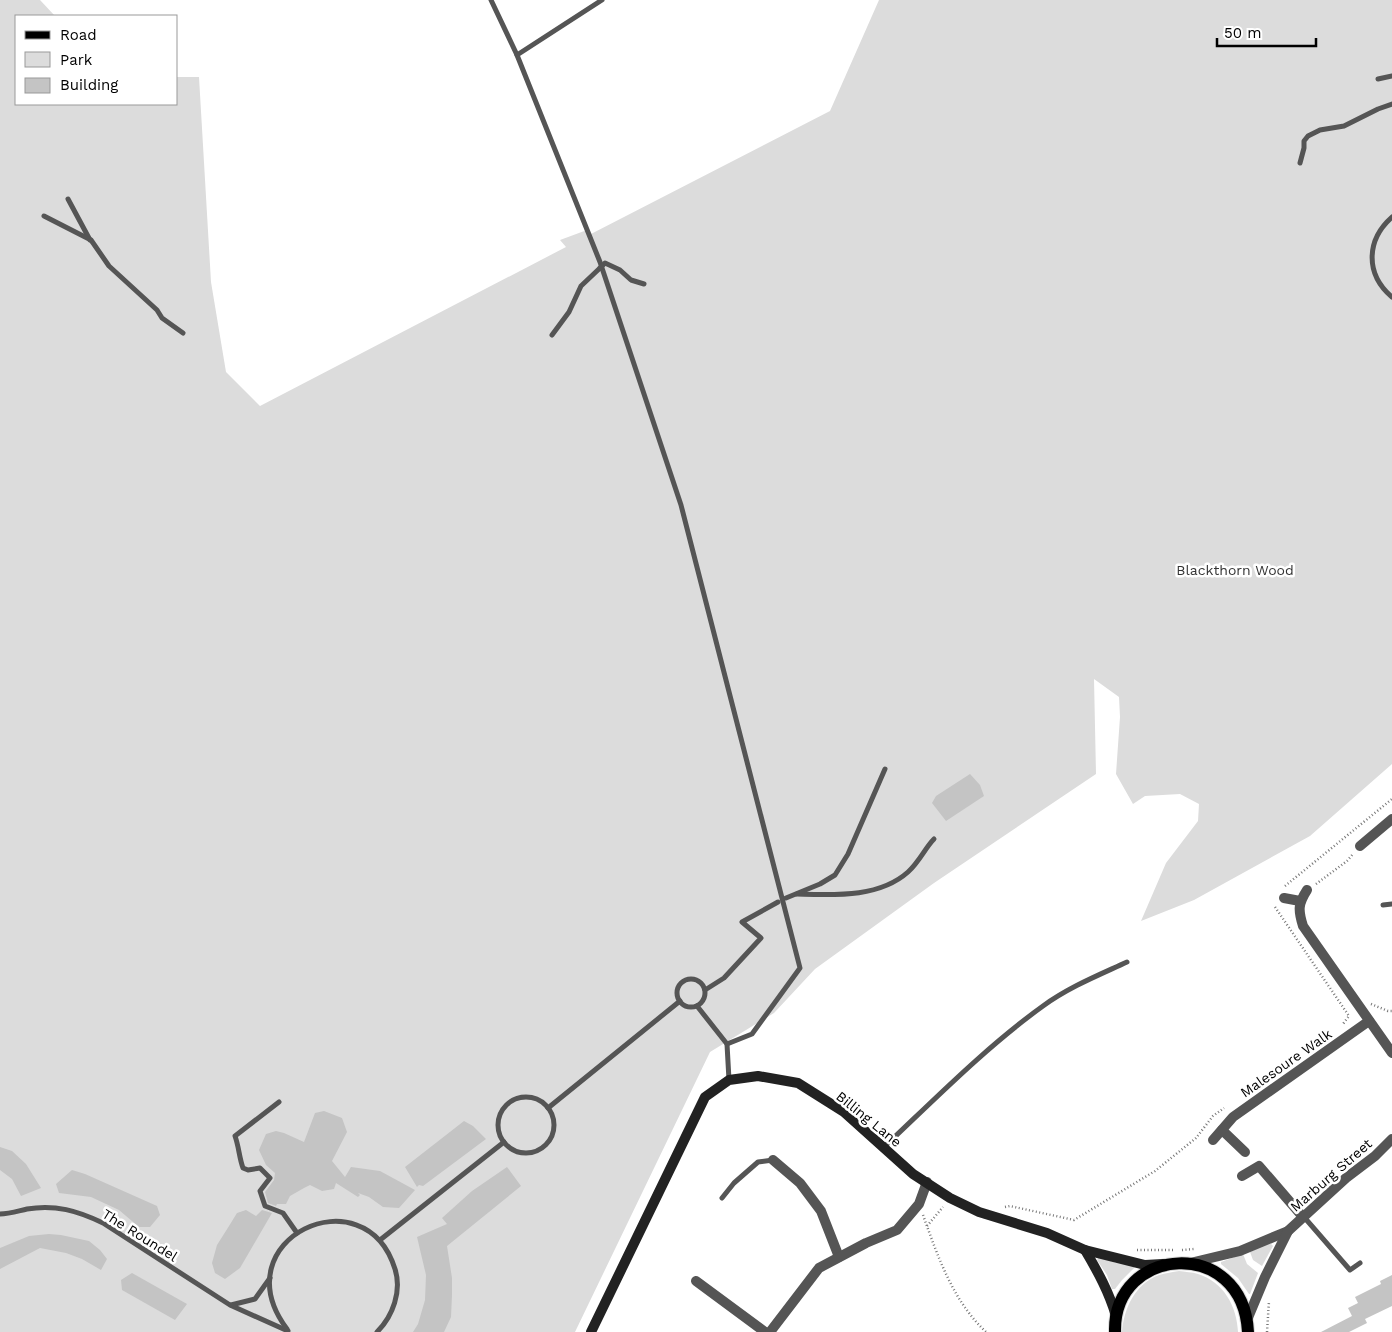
<svg xmlns="http://www.w3.org/2000/svg" width="1392" height="1332" font-family="'Work Sans',sans-serif">
<style>
.green{fill:#dcdcdc}
.building{fill:#c4c4c4}
.lines{fill:none;stroke-linecap:round;stroke-linejoin:round}
.primary-casing{stroke:#dbdbdb;stroke-width:14}
.path{stroke:#777;stroke-width:2.5;stroke-dasharray:1 2.5;stroke-linecap:butt}
.lane{stroke:#555;stroke-width:5}
.street{stroke:#555;stroke-width:10}
.secondary{stroke:#222;stroke-width:10}
.primary{stroke:#000;stroke-width:12}
.lane-bridge{stroke:#555;stroke-width:5}
.labels{text-anchor:middle;stroke-width:5;stroke-linejoin:round;paint-order:stroke}
.park-label{font-size:14px;fill:#333;stroke:#fff}
.street-label{font-size:14px;fill:#000;stroke:#fff}
</style>
<rect width="100%" height="100%" fill="#fff"/>
<g class="green">
<path d="M 0,0 L 40,0 L 55,16 L 16,16 L 16,104 L 176,104 L 176,77 L 199,77 L 211,282 L 226,372 L 260,406 L 566,247 L 560,240 L 587,230 L 589,235 L 830,111 L 879,0 L 1392,0 L 1392,764 L 1310,836 L 1194,900 L 1141,921 L 1166,863 L 1198,821 L 1199,804 L 1180,794 L 1145,796 L 1133,804 L 1116,774 L 1120,717 L 1119,697 L 1094,679 L 1096,774 L 934,883 L 815,969 L 774,1013 L 710,1052 L 575,1332 L 0,1332 Z"/>
<path d="M 1269,1242 L 1273,1246 L 1262,1266 L 1253,1260 L 1250,1252 Z"/>
<path d="M 1243,1254 L 1247,1264 L 1258,1273 L 1250,1294 L 1249,1294 L 1238,1278 L 1221,1264 L 1221,1262 Z"/>
<path d="M 1099,1257 L 1116,1263 L 1134,1265 L 1135,1267 L 1122,1280 L 1115,1289 L 1112,1289 L 1107,1275 L 1097,1260 Z"/>
<path d="M 1179,1271 C 1185,1272 1192,1272 1198,1274 C 1224,1282 1237,1307 1238,1332 L 1122,1332 C 1124,1308 1135,1284 1159,1275 C 1165,1273 1173,1272 1179,1271 Z"/>
</g>
<g class="building">
<path d="M 970,774 L 980,785 L 984,796 L 946,821 L 932,803 L 936,796 Z"/>
<path d="M 324,1111 L 342,1118 L 347,1132 L 332,1161 L 345,1177 L 351,1167 L 380,1171 L 415,1190 L 399,1208 L 383,1207 L 369,1197 L 358,1193 L 360,1195 L 358,1197 L 336,1183 L 334,1189 L 322,1191 L 310,1185 L 304,1188 L 290,1196 L 286,1204 L 277,1204 L 276,1206 L 268,1203 L 265,1192 L 274,1180 L 275,1173 L 266,1165 L 259,1150 L 266,1134 L 276,1131 L 284,1133 L 304,1142 L 315,1113 Z"/>
<path d="M 464,1121 L 473,1126 L 486,1139 L 423,1186 L 419,1185 L 417,1187 L 405,1167 Z"/>
<path d="M 0,1147 L 12,1151 L 26,1164 L 41,1188 L 21,1196 L 12,1179 L 0,1170 Z"/>
<path d="M 507,1167 L 521,1186 L 447,1246 L 452,1278 L 452,1295 L 451,1317 L 444,1332 L 413,1332 L 418,1324 L 425,1300 L 426,1275 L 417,1237 L 447,1224 L 442,1218 L 472,1191 Z"/>
<path d="M 72,1170 L 85,1174 L 157,1206 L 160,1215 L 150,1227 L 139,1227 L 119,1210 L 91,1197 L 59,1193 L 56,1184 Z"/>
<path d="M 246,1210 L 256,1216 L 262,1210 L 272,1213 L 240,1268 L 225,1279 L 215,1273 L 212,1263 L 217,1245 L 229,1226 L 237,1213 Z"/>
<path d="M 49,1234 L 61,1235 L 89,1241 L 100,1250 L 107,1259 L 101,1270 L 82,1259 L 66,1253 L 40,1248 L 0,1269 L 0,1248 L 29,1236 Z"/>
<path d="M 132,1273 L 187,1304 L 175,1320 L 122,1290 L 121,1280 Z"/>
<path d="M 1392,1275 L 1392,1306 L 1365,1319 L 1367,1323 L 1349,1332 L 1321,1332 L 1352,1316 L 1348,1308 L 1358,1303 L 1355,1297 L 1381,1284 L 1380,1281 Z"/>
</g>
<g class="lines">
<g class="primary-casing">
<path id="primary" d="M 1115,1332 C 1113,1245 1243,1236 1248,1332"/>
</g>
<g class="path">
<path d="M 1316,884 L 1347,861 L 1353,854"/>
<path d="M 1285,886 L 1392,799"/>
<path d="M 1275,907 L 1349,1016 L 1343,1024"/>
<path d="M 1371,1004 L 1388,1011 L 1392,1011"/>
<path d="M 1005,1207 L 1010,1206 L 1074,1220 L 1155,1171 L 1196,1138 L 1213,1116 L 1224,1108"/>
<path d="M 923,1215 C 938,1257 953,1301 986,1332"/>
<path d="M 927,1226 L 943,1207"/>
<path d="M 1137,1250 L 1174,1250"/>
<path d="M 1182,1250 L 1194,1249"/>
<path d="M 1267,1332 L 1269,1301"/>
</g>
<g class="lane">
<path d="M 491,0 L 517,55 L 600,262 L 681,505 L 800,968 L 752,1034 L 727,1044"/>
<path d="M 517,55 L 602,0"/>
<path d="M 1378,79 L 1392,76"/>
<path d="M 1300,163 L 1304,148 L 1304,141 L 1308,136 L 1320,130 L 1344,126 L 1378,109 L 1392,104"/>
<path d="M 68,199 L 90,240"/>
<path d="M 44,216 L 91,240 L 109,266 L 157,310 L 162,318 L 183,333"/>
<path d="M 1392,217 C 1366,240 1365,274 1392,297"/>
<path d="M 602,266 L 605,263 L 620,270 L 631,280 L 644,284"/>
<path d="M 552,335 L 569,312 L 581,286 L 600,268"/>
<path d="M 797,894 C 834,895 879,898 908,872 C 920,861 925,848 934,839"/>
<path d="M 786,898 L 820,884 L 835,875 L 848,854 L 885,769"/>
<path d="M 1383,905 L 1392,904"/>
<circle cx="691" cy="993" r="14"/>
<path d="M 705,990 L 724,978 L 761,938 L 742,922 L 778,902"/>
<path d="M 697,1006 L 727,1044 L 729,1080"/>
<circle cx="526" cy="1125" r="28"/>
<path d="M 279,1102 L 235,1136 C 239,1147 239,1157 243,1168 L 248,1170 L 260,1168 L 270,1178 L 260,1191 L 265,1206 L 283,1213 L 297,1233"/>
<path d="M 548,1108 L 680,1001"/>
<path d="M 884,1147 C 935,1099 986,1047 1043,1006 C 1069,987 1099,975 1127,962"/>
<path d="M 722,1198 L 734,1183 L 758,1162 L 773,1160"/>
<path d="M 0,1214 C 9,1214 18,1211 27,1209 C 55,1204 78,1211 103,1223 L 230,1305 L 288,1331"/>
<path d="M 1304,1217 L 1350,1270 L 1360,1263"/>
<path d="M 380,1240 L 504,1142"/>
<path d="M 231,1305 L 255,1299 L 270,1278"/>
<path d="M 287,1329 C 220,1239 365,1172 395,1269 C 402,1291 393,1316 377,1332"/>
</g>
<g class="street">
<path d="M 1360,846 L 1392,819"/>
<path d="M 1307,890 C 1298,904 1298,910 1303,926 L 1392,1053"/>
<path d="M 1284,898 L 1300,901"/>
<path d="M 1222,1130 L 1245,1152"/>
<path d="M 1213,1140 L 1233,1117 L 1369,1021"/>
<path d="M 773,1160 L 800,1183 L 821,1211 L 839,1257"/>
<path d="M 1242,1176 L 1259,1166 L 1303,1217"/>
<path d="M 1190,1263 L 1240,1251 L 1288,1231 L 1346,1178 L 1375,1156 L 1392,1139"/>
<path d="M 696,1281 L 765,1332"/>
<path d="M 1247,1320 L 1265,1277 L 1288,1231"/>
<path d="M 770,1332 L 819,1268 L 866,1243 L 897,1230 L 919,1204 L 927,1182"/>
</g>
<g class="secondary">
<path d="M 1085,1250 C 1098,1272 1109,1292 1116,1316"/>
<path d="M 591,1332 L 705,1097 L 729,1080 L 758,1076 L 798,1083 L 844,1112 L 913,1174 L 950,1198 L 979,1212 L 1047,1233 L 1085,1250 L 1145,1265 L 1163,1264"/>
</g>
<use href="#primary" class="primary"/>
<path class="lane-bridge" d="M 600,268 L 602,266"/>
</g>
<g class="labels">
<g class="park-label">
<text x="1235" y="575">Blackthorn Wood</text>
</g>
<g class="street-label">
<text transform="translate(1286 1063) rotate(-35)" y="5">Malesoure Walk</text>
<text transform="translate(869 1119) rotate(39)" y="5">Billing Lane</text>
<text transform="translate(1331 1175) rotate(-41)" y="5">Marburg Street</text>
<text transform="translate(140 1235) rotate(32)" y="5">The Roundel</text>
</g>
</g>
<rect x="15" y="15" width="162" height="90" fill="#ffffff" stroke="#999999"/>
<rect x="25" y="31" width="25" height="8" fill="#000000" stroke="#999999"/>
<text x="60" y="40" font-size="15" fill="#000000">Road</text>
<rect x="25" y="52" width="25" height="15" fill="#dcdcdc" stroke="#999999"/>
<text x="60" y="65" font-size="15" fill="#000000">Park</text>
<rect x="25" y="78" width="25" height="15" fill="#c4c4c4" stroke="#999999"/>
<text x="60" y="90" font-size="15" fill="#000000">Building</text>
<path d="M1217 38v8h99v-8" fill="none" stroke="#000000" stroke-width="2.5"/>
<text x="1224" y="38" font-size="15" fill="#000000" stroke="#ffffff" stroke-width="4" paint-order="stroke">50 m</text>
</svg>
